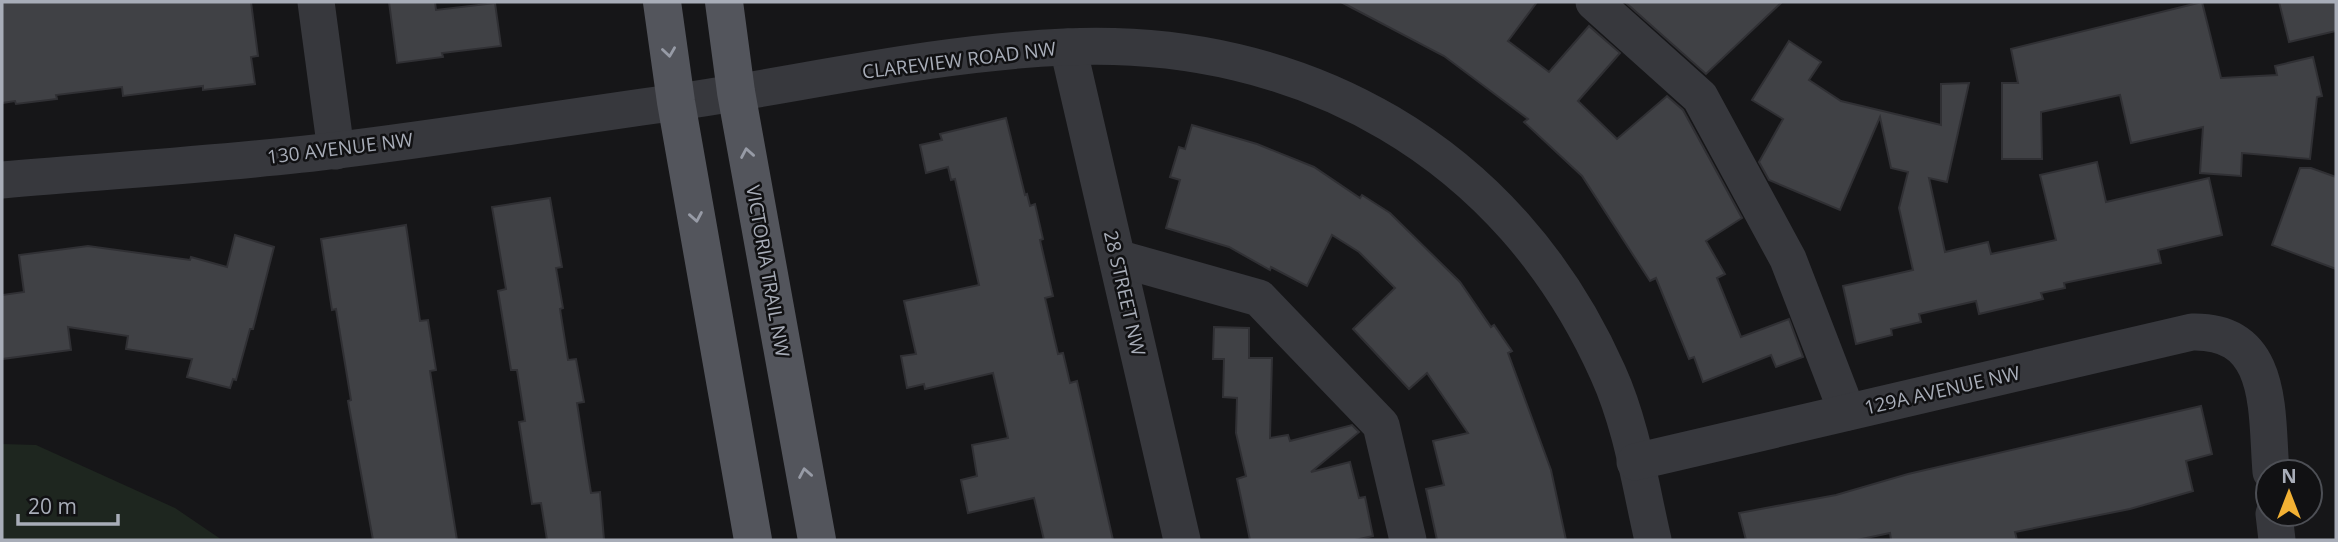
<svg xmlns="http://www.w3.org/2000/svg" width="2338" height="542" font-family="'Open Sans',sans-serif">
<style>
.green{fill:#1e261f}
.building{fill:#404145;stroke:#303034;stroke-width:2}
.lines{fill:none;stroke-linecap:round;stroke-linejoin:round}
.minor{stroke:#37383d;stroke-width:37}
.major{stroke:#53555c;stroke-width:38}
.oneway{stroke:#979ba6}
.labels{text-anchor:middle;stroke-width:5;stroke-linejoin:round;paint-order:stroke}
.street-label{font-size:19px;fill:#a8adb8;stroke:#111113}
</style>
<rect width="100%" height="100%" fill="#161618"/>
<path class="green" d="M 2,444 L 36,445 L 175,508 L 222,540 L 2,540 Z"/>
<g class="building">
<path d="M 2,2 L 251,2 L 258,56 L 251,57 L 255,84 L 203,90 L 203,86 L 123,96 L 122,87 L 56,95 L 57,99 L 16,104 L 15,101 L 2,103 Z"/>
<path d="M 389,2 L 435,2 L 436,10 L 495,3 L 501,46 L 442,53 L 443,57 L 397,63 Z"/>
<path d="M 1341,2 L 1537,2 L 1508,41 L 1549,72 L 1589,26 L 1620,53 L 1578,101 L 1617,139 L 1667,96 L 1683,110 L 1742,218 L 1706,241 L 1725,274 L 1717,278 L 1741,337 L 1789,319 L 1803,357 L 1776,367 L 1771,355 L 1703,382 L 1694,357 L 1689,359 L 1656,278 L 1650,281 L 1582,176 L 1524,122 L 1528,119 L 1444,56 Z"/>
<path d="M 1625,2 L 1782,2 L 1706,74 Z"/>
<path d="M 2202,2 L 2221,78 L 2277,75 L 2275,66 L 2313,57 L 2322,96 L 2317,97 L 2310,159 L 2242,153 L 2241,176 L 2200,173 L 2203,127 L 2131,143 L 2120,95 L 2041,112 L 2042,159 L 2002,159 L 2002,83 L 2018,83 L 2011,49 Z"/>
<path d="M 2279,2 L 2336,2 L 2336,31 L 2289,42 Z"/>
<path d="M 1789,41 L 1821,62 L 1809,80 L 1841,101 L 1941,125 L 1941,84 L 1969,83 L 1947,182 L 1929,178 L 1945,252 L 1988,242 L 1991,254 L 2056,240 L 2040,175 L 2097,162 L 2106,202 L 2209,178 L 2222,235 L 2158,250 L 2161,263 L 2064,283 L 2065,288 L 2041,293 L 2043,299 L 1979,314 L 1976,301 L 1919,314 L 1921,322 L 1891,329 L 1892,335 L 1856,344 L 1843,286 L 1913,270 L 1899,208 L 1908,172 L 1891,168 L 1880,117 L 1840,210 L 1769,180 L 1759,162 L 1783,119 L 1752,100 Z"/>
<path d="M 1006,118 L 1025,195 L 1027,194 L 1030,206 L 1035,204 L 1043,239 L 1040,240 L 1053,296 L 1045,298 L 1058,354 L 1063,353 L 1070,383 L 1077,381 L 1113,540 L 1044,540 L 1034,498 L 968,513 L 961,480 L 977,476 L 972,445 L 1008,438 L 993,373 L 925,389 L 924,384 L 907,388 L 901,356 L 916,354 L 904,301 L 979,285 L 955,179 L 951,180 L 948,167 L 926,173 L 920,145 L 942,140 L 940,134 Z"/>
<path d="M 1192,125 L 1257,144 L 1314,167 L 1360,198 L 1362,195 L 1390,213 L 1460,282 L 1491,327 L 1494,325 L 1512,351 L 1508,353 L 1551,470 L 1566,540 L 1437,540 L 1426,489 L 1444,485 L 1433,441 L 1468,433 L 1427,373 L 1409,389 L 1353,329 L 1395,288 L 1359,252 L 1332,235 L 1307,286 L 1271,267 L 1270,270 L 1229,247 L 1166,228 L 1180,180 L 1170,177 L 1179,147 L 1185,149 Z"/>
<path d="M 2300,168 L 2311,168 L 2336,177 L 2336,269 L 2272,245 Z"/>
<path d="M 550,198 L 562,267 L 556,268 L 563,308 L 560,309 L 568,360 L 576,359 L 584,402 L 577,403 L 591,493 L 600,492 L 604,540 L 547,540 L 541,503 L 532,504 L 519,422 L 525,421 L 517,370 L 511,370 L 498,291 L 506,289 L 492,207 Z"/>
<path d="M 406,225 L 420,321 L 428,320 L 436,370 L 430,371 L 457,540 L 373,540 L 348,401 L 351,400 L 336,309 L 332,310 L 321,239 Z"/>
<path d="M 235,235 L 274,247 L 253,329 L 250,329 L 236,380 L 233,379 L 230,388 L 187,377 L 192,359 L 126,349 L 128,336 L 68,327 L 71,350 L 2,359 L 2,295 L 24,292 L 19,255 L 88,246 L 190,260 L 191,257 L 227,267 Z"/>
<path d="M 1214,327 L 1249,328 L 1249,358 L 1272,358 L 1270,438 L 1288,435 L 1290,441 L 1352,425 L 1359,432 L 1311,472 L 1350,462 L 1359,498 L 1365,497 L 1373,536 L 1355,540 L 1250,540 L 1237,479 L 1246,476 L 1236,433 L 1237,398 L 1223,397 L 1224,359 L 1213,359 Z"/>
<path d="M 2201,406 L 2212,454 L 2186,461 L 2193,491 L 2130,509 L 2015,532 L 2017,540 L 1891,540 L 1890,533 L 1857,540 L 1746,540 L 1739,513 L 1836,495 L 1908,474 Z"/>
</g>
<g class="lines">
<g class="minor">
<path d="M 316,2 L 336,151"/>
<path d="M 1594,2 L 1700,97 L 1788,259 L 1847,412"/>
<path d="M 1068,47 L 1182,540"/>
<path d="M 2,180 C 114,170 227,164 339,150 C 447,137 555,119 664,104 C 798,85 930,53 1065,47 C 1303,36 1510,152 1608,373 C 1632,426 1640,484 1653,540"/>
<path d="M 1117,258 L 1259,298 L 1381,425 L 1408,540"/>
<path d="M 1635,462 L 2192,332 C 2275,330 2266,413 2271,472"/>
<path d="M 2274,514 L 2277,540"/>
</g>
<g class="major">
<path d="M 662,2 L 676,102 L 753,540"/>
<path d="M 724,2 L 736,92 L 817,540"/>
</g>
</g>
<defs><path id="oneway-chevron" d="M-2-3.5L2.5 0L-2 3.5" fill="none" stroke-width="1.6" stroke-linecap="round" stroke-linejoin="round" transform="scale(1.75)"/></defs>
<g class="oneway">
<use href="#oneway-chevron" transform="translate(669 52) rotate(82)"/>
<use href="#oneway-chevron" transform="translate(747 153) rotate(-100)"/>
<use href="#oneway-chevron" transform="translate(696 217) rotate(80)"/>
<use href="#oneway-chevron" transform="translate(805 473) rotate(-100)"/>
</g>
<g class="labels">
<g class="street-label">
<text transform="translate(959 60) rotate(-7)" y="7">CLAREVIEW ROAD NW</text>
<text transform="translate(340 148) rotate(-7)" y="7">130 AVENUE NW</text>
<text transform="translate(768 271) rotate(80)" y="7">VICTORIA TRAIL NW</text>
<text transform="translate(1125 293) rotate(77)" y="7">28 STREET NW</text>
<text transform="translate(1942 390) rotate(-13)" y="7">129A AVENUE NW</text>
</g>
</g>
<rect width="2338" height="542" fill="none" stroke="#a8adb8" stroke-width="7"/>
<g transform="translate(2289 493)"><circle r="33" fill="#111113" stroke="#4d4f55" stroke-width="2"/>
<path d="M0-5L12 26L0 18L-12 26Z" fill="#f2b134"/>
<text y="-10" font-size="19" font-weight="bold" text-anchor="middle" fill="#a8adb8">N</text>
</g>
<path d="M18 514v10h100v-10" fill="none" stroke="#a8adb8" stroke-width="3.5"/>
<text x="28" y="514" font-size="21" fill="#a8adb8" stroke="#111113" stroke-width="5" paint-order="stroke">20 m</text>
</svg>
